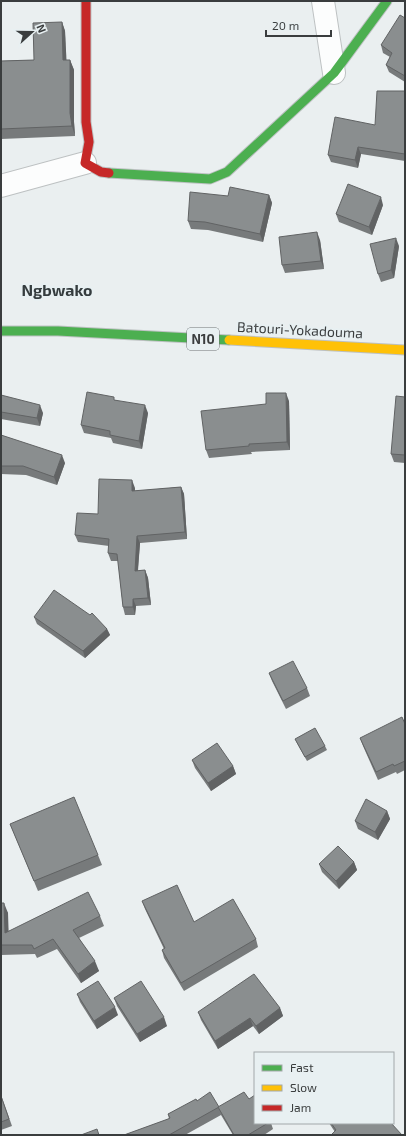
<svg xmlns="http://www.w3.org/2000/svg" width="406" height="1136" font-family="'Exo 2',sans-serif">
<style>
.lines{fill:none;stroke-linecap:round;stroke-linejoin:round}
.street-casing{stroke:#bdc1c2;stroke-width:24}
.fast-casing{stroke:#bdc1c2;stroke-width:11}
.slow-casing{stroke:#bdc1c2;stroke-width:11}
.jam-casing{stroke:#bdc1c2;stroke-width:11}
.street{stroke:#fcfdfd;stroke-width:22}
.fast{stroke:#4caf50;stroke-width:9}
.slow{stroke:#ffc107;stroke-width:9}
.jam{stroke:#c62828;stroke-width:9}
.wall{fill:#777a7b}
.shaded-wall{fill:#616364}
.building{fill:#8a8e8f;stroke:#616364}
.labels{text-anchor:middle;stroke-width:4;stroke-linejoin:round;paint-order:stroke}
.shield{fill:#e8f0f2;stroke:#6e7374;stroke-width:1}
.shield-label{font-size:13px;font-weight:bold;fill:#3a3d3e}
.street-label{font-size:14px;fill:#3a3d3e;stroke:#e8f0f2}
.quarter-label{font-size:16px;font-weight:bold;fill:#353c3e;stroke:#e8f0f2}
</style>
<rect width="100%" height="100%" fill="#eaeff0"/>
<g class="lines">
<g class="street-casing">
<g id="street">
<path d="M 323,1 L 334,73"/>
<path d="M 1,186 L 85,163"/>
</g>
</g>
<g class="fast-casing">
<g id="fast">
<path d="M 109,173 L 210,179 L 227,172 L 334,73 L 387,1"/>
<path d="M 1,331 L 58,331 L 229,340"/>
</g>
</g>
<g class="slow-casing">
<path id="slow" d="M 229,340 L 405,350"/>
</g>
<g class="jam-casing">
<path id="jam" d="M 86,1 L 86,122 L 89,142 L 85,163 L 101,172 L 109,173"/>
</g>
<use href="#street" class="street"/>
<use href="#fast" class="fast"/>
<use href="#slow" class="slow"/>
<use href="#jam" class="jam"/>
</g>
<g class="wall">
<path d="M 405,18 L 405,82 L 389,72 L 386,65 L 390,57 L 383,53 L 381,45 Z"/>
<path d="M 62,22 L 65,31 L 66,60 L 70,60 L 74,70 L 74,122 L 75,136 L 1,139 L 1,61 L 34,60 Z"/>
<path d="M 405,91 L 405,161 L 361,154 L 358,168 L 331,162 L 328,155 L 375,125 Z"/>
<path d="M 269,195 L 272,203 L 263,242 L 208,230 L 191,229 L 188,221 L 228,196 Z"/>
<path d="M 383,205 L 372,235 L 339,222 L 336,214 Z"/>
<path d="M 320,240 L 324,269 L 285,273 L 282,265 Z"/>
<path d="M 399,246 L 394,278 L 381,282 L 378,274 Z"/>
<path d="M 1,395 L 43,413 L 40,426 L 1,419 Z"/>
<path d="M 405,397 L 405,463 L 394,462 L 391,454 Z"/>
<path d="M 115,400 L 148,413 L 142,449 L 113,443 L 111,438 L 84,433 L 81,425 Z"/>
<path d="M 289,401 L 290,450 L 251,452 L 252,454 L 209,458 L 206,450 L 266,404 Z"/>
<path d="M 1,435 L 65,463 L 57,485 L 26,475 L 1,474 Z"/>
<path d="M 181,487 L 184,494 L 187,539 L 140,543 L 138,571 L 145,570 L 148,578 L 151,605 L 136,606 L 135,615 L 125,615 L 123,607 L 118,561 L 111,561 L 108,553 L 109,546 L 78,542 L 75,535 L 98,514 L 135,488 L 135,491 Z"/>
<path d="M 34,617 L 107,629 L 110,635 L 85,658 L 37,624 Z"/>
<path d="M 269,673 L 307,688 L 310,696 L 286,709 L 272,681 Z"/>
<path d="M 405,724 L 405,770 L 397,774 L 396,772 L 378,780 L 363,746 L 360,738 Z"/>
<path d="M 295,739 L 325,746 L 327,750 L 307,761 L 297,743 Z"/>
<path d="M 192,760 L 233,766 L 236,774 L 211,791 L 195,768 Z"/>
<path d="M 387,811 L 390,819 L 378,840 L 358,829 L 355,821 Z"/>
<path d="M 10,824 L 98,855 L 102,865 L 38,891 Z"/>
<path d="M 354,862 L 357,870 L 339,889 L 322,872 L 319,864 Z"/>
<path d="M 142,901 L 194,922 L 256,939 L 258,947 L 184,991 L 164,958 L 162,950 L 164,949 L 145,909 Z"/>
<path d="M 1,903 L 8,913 L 8,931 L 100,916 L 104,926 L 79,938 L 99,971 L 81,983 L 57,949 L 37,958 L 35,954 L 1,955 Z"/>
<path d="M 77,994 L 118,1015 L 97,1029 L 80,1002 Z"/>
<path d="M 114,998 L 167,1026 L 140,1042 L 117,1006 Z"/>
<path d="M 280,1008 L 283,1016 L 259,1034 L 253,1026 L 218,1049 L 201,1020 L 198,1012 Z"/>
<path d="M 1,1095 L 12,1126 L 1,1130 Z"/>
<path d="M 197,1101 L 219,1107 L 255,1123 L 271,1123 L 273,1129 L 264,1135 L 233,1135 L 221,1115 L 185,1135 L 124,1135 L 169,1119 L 168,1114 Z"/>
<path d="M 329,1123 L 391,1123 L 335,1132 Z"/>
</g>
<g class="shaded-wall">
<path d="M 62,22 L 65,31 L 67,70 L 63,60 Z"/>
<path d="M 70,60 L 74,70 L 74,122 L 75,136 L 72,126 L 70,113 Z"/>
<path d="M 358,147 L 361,154 L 358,168 L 355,160 Z"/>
<path d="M 269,195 L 272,203 L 263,242 L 260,234 Z"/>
<path d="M 381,197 L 383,205 L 372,235 L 369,227 Z"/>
<path d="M 317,232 L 320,240 L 324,269 L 321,261 Z"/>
<path d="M 396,238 L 399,246 L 394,278 L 391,270 Z"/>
<path d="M 286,393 L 289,401 L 290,450 L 287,442 Z"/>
<path d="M 40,405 L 43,413 L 40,426 L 37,418 Z"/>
<path d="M 145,405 L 148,413 L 142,449 L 139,441 Z"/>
<path d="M 62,455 L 65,463 L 57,485 L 54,477 Z"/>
<path d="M 132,480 L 135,488 L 134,499 L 132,491 Z"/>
<path d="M 181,487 L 184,494 L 187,539 L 185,532 Z"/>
<path d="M 137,536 L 140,543 L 137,579 L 135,571 Z"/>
<path d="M 145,570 L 148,578 L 151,605 L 148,598 Z"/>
<path d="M 133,599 L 136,606 L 135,615 L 133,607 Z"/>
<path d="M 107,629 L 110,635 L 85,658 L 83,651 Z"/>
<path d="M 233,766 L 236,774 L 211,791 L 208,783 Z"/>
<path d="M 387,811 L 390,819 L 378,840 L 375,832 Z"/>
<path d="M 354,862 L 357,870 L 339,889 L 336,881 Z"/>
<path d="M 4,903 L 8,913 L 9,943 L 5,933 Z"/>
<path d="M 95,961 L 99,971 L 81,983 L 78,974 Z"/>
<path d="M 115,1007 L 118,1015 L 97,1029 L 94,1021 Z"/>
<path d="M 280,1008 L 283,1016 L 259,1034 L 256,1026 Z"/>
<path d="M 164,1017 L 167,1026 L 140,1042 L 137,1034 Z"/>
<path d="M 250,1018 L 253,1026 L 218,1049 L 215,1041 Z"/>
</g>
<g class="building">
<path d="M 400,15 L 405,18 L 405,76 L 386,65 L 392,53 L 381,45 Z"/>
<path d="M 62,22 L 63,60 L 70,60 L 70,113 L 72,126 L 1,129 L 1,61 L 34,60 L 33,23 Z"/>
<path d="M 377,91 L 405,91 L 405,154 L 358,147 L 355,160 L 328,155 L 335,117 L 375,125 Z"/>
<path d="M 348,184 L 381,197 L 369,227 L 336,214 Z"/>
<path d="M 230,187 L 269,195 L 260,234 L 205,222 L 188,221 L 190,192 L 228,196 Z"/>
<path d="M 317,232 L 321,261 L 282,265 L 279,237 Z"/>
<path d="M 396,238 L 391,270 L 378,274 L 370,244 Z"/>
<path d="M 87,392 L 114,397 L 114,400 L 145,405 L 139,441 L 110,435 L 110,431 L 81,425 Z"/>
<path d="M 266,393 L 286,393 L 287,442 L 249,444 L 249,446 L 206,450 L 201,411 L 266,404 Z"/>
<path d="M 1,395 L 40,405 L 37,418 L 1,412 Z"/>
<path d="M 396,396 L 405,397 L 405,455 L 391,454 Z"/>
<path d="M 1,435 L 62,455 L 54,477 L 23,466 L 1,466 Z"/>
<path d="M 99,479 L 132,480 L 132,491 L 181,487 L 185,532 L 137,536 L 135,571 L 145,570 L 148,598 L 133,599 L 133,607 L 123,607 L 117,554 L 108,553 L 109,539 L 75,535 L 77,513 L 98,514 Z"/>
<path d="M 54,590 L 90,615 L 92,613 L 107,629 L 83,651 L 34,617 Z"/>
<path d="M 293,661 L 307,688 L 283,701 L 269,673 Z"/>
<path d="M 402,717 L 405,724 L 405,761 L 394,766 L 393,764 L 376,772 L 360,738 Z"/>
<path d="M 315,728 L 325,746 L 305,757 L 295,739 Z"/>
<path d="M 217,743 L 233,766 L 208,783 L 192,760 Z"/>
<path d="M 74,797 L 98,855 L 34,881 L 10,824 Z"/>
<path d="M 366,799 L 387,811 L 375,832 L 355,821 Z"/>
<path d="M 338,846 L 354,862 L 336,881 L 319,864 Z"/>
<path d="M 177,885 L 194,922 L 233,899 L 256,939 L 181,983 L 162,950 L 165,948 L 142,901 Z"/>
<path d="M 88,892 L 100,916 L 73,930 L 95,961 L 78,974 L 53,939 L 34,949 L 32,945 L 1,945 L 1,903 L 4,903 L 5,933 Z"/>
<path d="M 254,974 L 280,1008 L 256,1026 L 250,1018 L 215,1041 L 198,1012 Z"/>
<path d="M 98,981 L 115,1007 L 94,1021 L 77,994 Z"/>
<path d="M 141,981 L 164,1017 L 137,1034 L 114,998 Z"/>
<path d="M 210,1092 L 219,1107 L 169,1135 L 124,1135 L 168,1119 L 170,1118 L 168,1114 L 196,1099 L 197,1101 Z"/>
<path d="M 244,1092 L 249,1099 L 255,1095 L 255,1123 L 268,1123 L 248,1135 L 234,1135 L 218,1107 Z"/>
<path d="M 1,1096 L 9,1119 L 1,1122 Z"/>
<path d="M 331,1123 L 391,1123 L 402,1135 L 331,1135 L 336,1130 Z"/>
<path d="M 97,1129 L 99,1135 L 81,1135 Z"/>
</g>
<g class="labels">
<rect class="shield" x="187" y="328" width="32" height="22" rx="3"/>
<g class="shield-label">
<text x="203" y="344">N10</text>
</g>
<g class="street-label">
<text transform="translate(300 330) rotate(3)" y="5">Batouri-Yokadouma</text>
</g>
<g class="quarter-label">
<text x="57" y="296">Ngbwako</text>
</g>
</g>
<rect width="406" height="1136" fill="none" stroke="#3a3d3e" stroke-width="4"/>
<rect x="254" y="1052" width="140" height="72" fill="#e8f0f2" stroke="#a2a8aa"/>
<rect x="262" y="1065" width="20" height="6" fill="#4caf50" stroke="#a2a8aa"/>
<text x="290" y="1072" font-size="12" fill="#3a3d3e">Fast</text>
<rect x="262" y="1085" width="20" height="6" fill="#ffc107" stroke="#a2a8aa"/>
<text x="290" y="1092" font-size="12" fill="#3a3d3e">Slow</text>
<rect x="262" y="1105" width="20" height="6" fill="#c62828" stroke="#a2a8aa"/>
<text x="290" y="1112" font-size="12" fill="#3a3d3e">Jam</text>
<g transform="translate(32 32) rotate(69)" stroke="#e8f0f2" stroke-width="3" paint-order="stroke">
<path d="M0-3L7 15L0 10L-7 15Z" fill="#3a3d3e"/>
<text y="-6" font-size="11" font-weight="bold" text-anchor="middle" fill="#3a3d3e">N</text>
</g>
<path d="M266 30v6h65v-6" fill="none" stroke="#3a3d3e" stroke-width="2"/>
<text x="272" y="30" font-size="12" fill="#3a3d3e" stroke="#e8f0f2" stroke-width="3" paint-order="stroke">20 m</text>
</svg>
